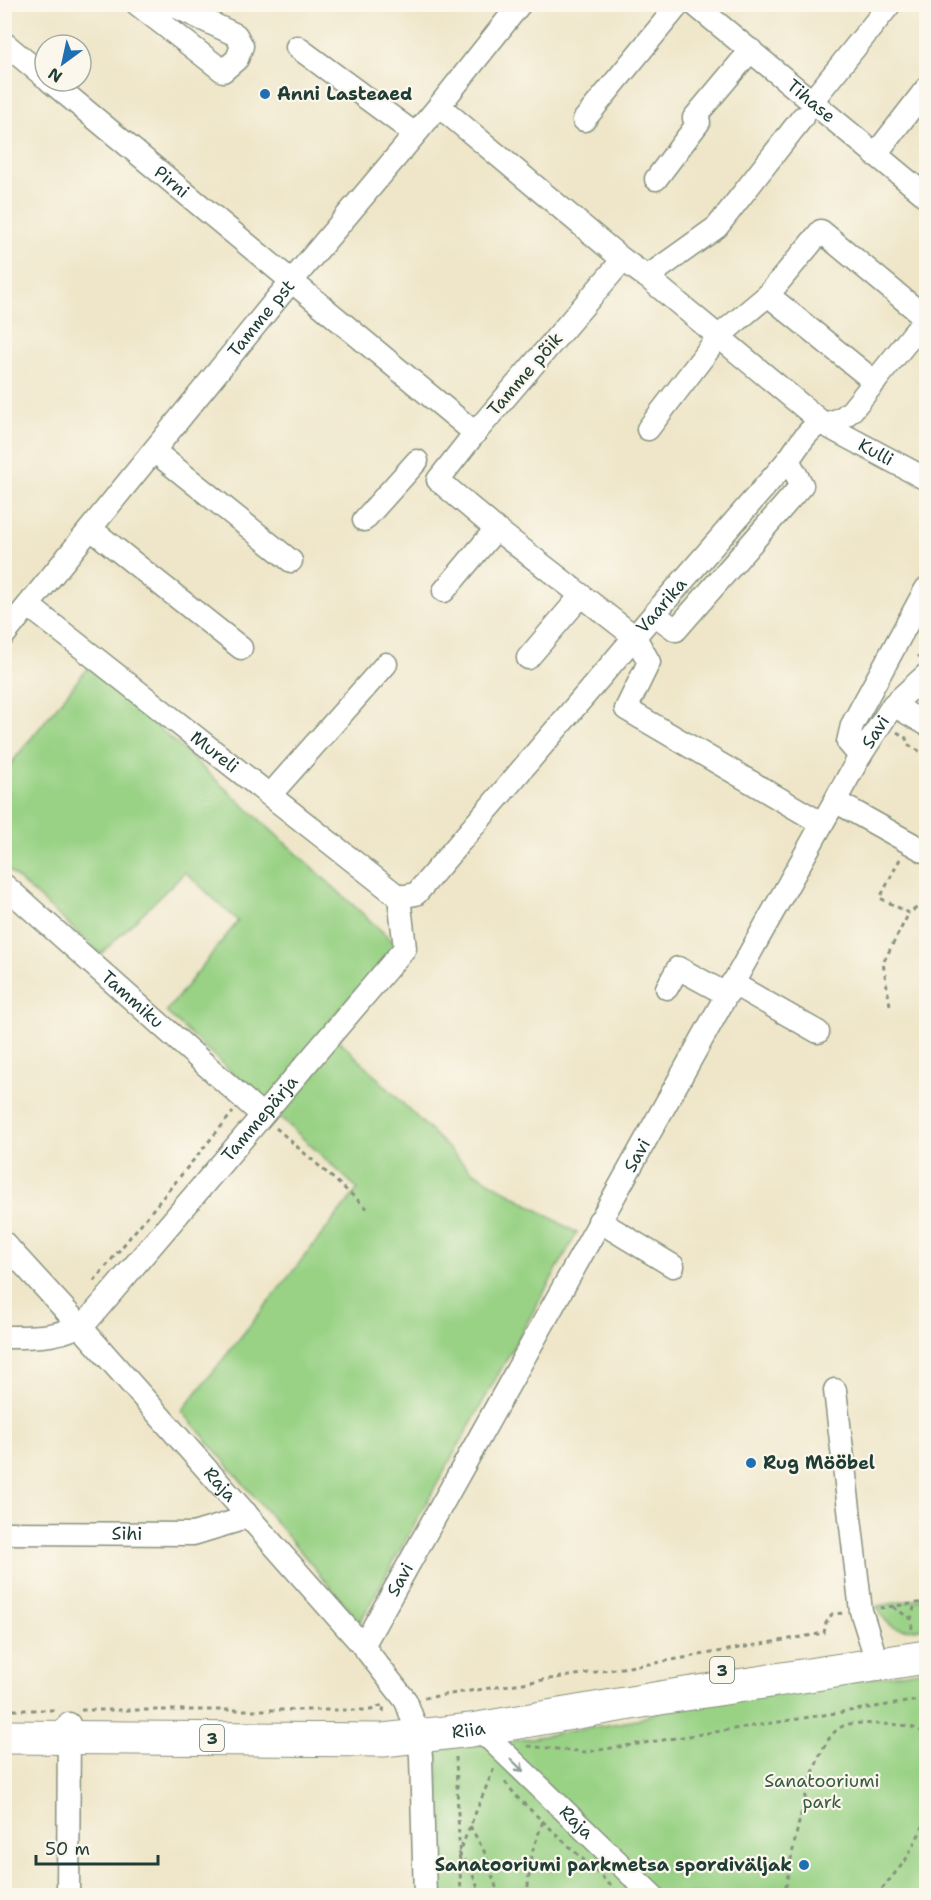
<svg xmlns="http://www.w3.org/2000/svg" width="931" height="1900" font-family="'Shantell Sans',sans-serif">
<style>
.green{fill:#99d285;stroke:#5c885c;stroke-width:1.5}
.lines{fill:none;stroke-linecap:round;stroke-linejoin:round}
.minor-casing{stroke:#87927e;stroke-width:25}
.highway-casing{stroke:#87927e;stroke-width:35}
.path{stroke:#87927e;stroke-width:3;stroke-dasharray:4.5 4.5;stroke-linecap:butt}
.minor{stroke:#fff;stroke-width:22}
.highway{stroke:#fff;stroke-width:33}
.oneway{stroke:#8f9e9a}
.poi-dot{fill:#1f6fb2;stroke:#fbf7ec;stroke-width:2}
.labels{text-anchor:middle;stroke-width:4.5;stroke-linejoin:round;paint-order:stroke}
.shield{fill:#fbf7ec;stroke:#61756b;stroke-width:1.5}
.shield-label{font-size:16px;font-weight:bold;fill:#1f3d34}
.poi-label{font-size:18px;font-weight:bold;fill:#1f3d34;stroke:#fbf7ec;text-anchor:start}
.street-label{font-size:18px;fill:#1f3d34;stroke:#fbf7ec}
.park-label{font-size:18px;fill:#375b44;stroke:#fbf7ec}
</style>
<rect width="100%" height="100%" fill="#fbf7ec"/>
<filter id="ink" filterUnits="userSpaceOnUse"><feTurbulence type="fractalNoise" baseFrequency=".0167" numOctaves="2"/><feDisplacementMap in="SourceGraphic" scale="12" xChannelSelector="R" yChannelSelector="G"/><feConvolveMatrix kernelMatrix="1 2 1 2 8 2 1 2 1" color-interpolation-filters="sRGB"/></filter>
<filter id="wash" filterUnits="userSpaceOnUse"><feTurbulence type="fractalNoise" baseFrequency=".008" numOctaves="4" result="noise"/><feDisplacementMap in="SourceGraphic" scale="24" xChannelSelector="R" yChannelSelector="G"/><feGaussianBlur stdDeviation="1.35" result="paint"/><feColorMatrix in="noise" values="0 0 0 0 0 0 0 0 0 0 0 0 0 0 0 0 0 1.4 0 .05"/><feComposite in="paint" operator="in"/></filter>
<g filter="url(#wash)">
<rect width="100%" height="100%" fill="#efe6c9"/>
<g class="green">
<path d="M 90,665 L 397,945 L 325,1026 L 470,1170 L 577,1233 L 360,1622 L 182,1411 L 358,1189 L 166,1012 L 238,921 L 185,872 L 101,954 L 5,867 L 5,771 Z"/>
<path d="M 926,1598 L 926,1628 C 901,1631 888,1632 877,1606 Z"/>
<path d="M 926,1670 L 926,1895 L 442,1895 L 437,1749 L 507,1742 L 637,1720 L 663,1710 Z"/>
</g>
</g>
<g filter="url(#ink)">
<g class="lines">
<g class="minor-casing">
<g id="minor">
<path d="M 137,4 L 223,71 L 237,59 L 242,46 L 236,35 L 170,4"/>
<path id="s1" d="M 694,4 L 926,196"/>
<path d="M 4,43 L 45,77"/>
<path d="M 297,47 L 415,134"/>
<path id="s2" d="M 50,81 L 475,433"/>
<path d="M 812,101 L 890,4"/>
<path d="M 439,106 L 622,259 L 615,269 L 475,433 L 438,480 L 496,529 L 635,637 L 649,662 L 626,709 L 821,823"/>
<path d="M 584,120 L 679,4"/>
<path d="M 875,155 L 926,89"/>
<path d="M 656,179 L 699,122 L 694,118 L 751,50"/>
<path id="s3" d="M 622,259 L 647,277 L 825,425 L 926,479"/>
<path d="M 647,277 L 717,227 L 802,118"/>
<path d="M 768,295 L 875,382"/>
<path d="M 648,429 L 719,336 L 768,295 L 821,231 L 926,318"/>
<path d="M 154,451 L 291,561"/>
<path d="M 364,520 L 417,461"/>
<path d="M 91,529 L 241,648"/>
<path d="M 444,591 L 496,529"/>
<path id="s4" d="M 29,606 L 399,897"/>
<path d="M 654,614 L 676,630 L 802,485 L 788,460"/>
<path id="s5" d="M 4,635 L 275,301 L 439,106 L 520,4"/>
<path d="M 528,658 L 580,597"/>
<path d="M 893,705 L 926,724"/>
<path d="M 860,756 L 848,742 L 852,725 L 926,589"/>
<path d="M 270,795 L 386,664"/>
<path d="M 835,801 L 926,852"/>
<path id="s6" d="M 4,885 L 262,1115"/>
<path id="s7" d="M 399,897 L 416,894 L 654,614 L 788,460 C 796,450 806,431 817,426 C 835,419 835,425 852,410 L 926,318"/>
<path d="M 732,983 L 818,1032"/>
<path d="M 667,988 L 678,968 L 726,994"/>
<path d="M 599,1221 L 673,1266"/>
<path id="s8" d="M 4,1243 L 80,1326 L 363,1646 L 406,1701 L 419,1737 L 421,1757 L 425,1896"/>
<path id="s9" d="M 4,1337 C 33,1337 66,1338 89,1319 L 405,948 L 399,897"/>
<path d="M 835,1390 L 861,1611 L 878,1665"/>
<path id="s10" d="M 4,1533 L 193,1534 L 236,1521 L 246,1513"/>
<path id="s11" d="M 363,1646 L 860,756 L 893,705 L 926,675"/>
<path id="s12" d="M 471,1730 L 490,1739 L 653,1896"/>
<path d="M 68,1896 L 69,1724"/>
</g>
</g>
<g class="highway-casing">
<g id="highway">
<path id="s13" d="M 4,1737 L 383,1740 L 471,1730 L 666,1697 L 926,1657"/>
</g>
</g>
<g class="path">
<path d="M 918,657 L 926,650"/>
<path d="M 897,732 L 906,738 L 907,744 L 926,755"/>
<path d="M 900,859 L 880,898 L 909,913 L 926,902"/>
<path d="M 890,1005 L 883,963 L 909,913"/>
<path d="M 276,1128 L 369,1210"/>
<path d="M 94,1281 L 233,1112"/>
<path d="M 893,1607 L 911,1619"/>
<path d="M 880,1608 L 926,1602"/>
<path d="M 912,1629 L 911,1619 L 915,1603"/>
<path d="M 920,1681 L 924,1700"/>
<path d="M 424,1698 L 655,1663 L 824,1633 L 826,1623 L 832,1614 L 844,1613"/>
<path d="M 4,1710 L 57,1710"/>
<path d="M 81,1710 L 371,1710 L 385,1704"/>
<path d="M 383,1712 L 384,1704"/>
<path d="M 528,1746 L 586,1752 L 926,1699"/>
<path d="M 456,1757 L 461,1896"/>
<path d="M 505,1782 L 518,1798 L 622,1896"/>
<path d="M 470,1826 L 484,1851 L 499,1896"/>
<path d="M 481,1896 L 471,1870 L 459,1853 L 494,1768"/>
<path d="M 527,1896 L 531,1855 L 543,1821"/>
<path d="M 784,1896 C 791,1861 810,1743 841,1727 C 852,1721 866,1724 878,1724 C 895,1725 913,1723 926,1735"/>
<path d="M 876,1896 L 905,1861 L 926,1821"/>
</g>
<use href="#minor" class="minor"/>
<use href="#highway" class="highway"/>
</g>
<defs><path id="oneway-shaft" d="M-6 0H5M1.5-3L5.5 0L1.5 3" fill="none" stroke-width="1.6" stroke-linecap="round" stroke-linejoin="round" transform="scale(1.5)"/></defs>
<use class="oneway" href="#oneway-shaft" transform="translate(517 1765) rotate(44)"/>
</g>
<g class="poi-dot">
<circle cx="265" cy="94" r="6"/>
<circle cx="751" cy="1463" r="6"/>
<circle cx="804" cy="1865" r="6"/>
</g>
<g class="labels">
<g class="shield">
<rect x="710" y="1657" width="24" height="26" rx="4.5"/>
<rect x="200" y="1725" width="24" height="26" rx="4.5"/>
</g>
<g class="shield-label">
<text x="722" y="1676">3</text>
<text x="212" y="1744">3</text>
</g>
<g class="poi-label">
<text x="277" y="100">Anni Lasteaed</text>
<text x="763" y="1469">Rug Mööbel</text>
<text x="792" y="1871" text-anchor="end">Sanatooriumi parkmetsa spordiväljak</text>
</g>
<g class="street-label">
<text dy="6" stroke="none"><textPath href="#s1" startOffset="152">Tihase</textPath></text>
<text dy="6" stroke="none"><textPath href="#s2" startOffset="158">Pirni</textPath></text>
<text dy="6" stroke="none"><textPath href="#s5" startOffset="408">Tamme pst</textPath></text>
<text transform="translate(525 374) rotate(-49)" y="6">Tamme põik</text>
<text dy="6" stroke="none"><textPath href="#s3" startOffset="320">Kulli</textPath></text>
<text dy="6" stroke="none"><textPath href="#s7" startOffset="396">Vaarika</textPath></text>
<text dy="6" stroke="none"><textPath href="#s11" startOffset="1048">Savi</textPath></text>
<text dy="6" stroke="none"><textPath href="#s4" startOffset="236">Mureli</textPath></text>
<text dy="6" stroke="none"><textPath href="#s6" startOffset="172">Tammiku</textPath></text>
<text dy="6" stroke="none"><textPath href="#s9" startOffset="352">Tammepärja</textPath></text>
<text dy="6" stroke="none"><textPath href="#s11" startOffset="562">Savi</textPath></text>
<text dy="6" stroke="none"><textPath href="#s8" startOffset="324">Raja</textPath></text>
<text dy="6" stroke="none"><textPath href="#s10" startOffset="123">Sihi</textPath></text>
<text dy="6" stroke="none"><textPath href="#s11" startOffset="76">Savi</textPath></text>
<text dy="6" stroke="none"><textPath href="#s13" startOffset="465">Riia</textPath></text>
<text dy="6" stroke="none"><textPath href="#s12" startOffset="141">Raja</textPath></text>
</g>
<g class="park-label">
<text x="822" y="1787">Sanatooriumi<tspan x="822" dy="21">park</tspan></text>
</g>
</g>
<rect width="931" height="1900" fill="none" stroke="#fbf7ec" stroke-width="24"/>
<g transform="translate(63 63) rotate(213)"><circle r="28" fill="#fbf7ec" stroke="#a3ada2" stroke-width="1.5"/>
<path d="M0-4.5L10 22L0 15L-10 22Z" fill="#1f6fb2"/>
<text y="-9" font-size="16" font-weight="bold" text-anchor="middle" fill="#1f3d34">N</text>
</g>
<path d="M36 1855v9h122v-9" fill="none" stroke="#1f3d34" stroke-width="3"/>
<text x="45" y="1855" font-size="18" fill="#1f3d34" stroke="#fbf7ec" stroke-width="4.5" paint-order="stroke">50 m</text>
</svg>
